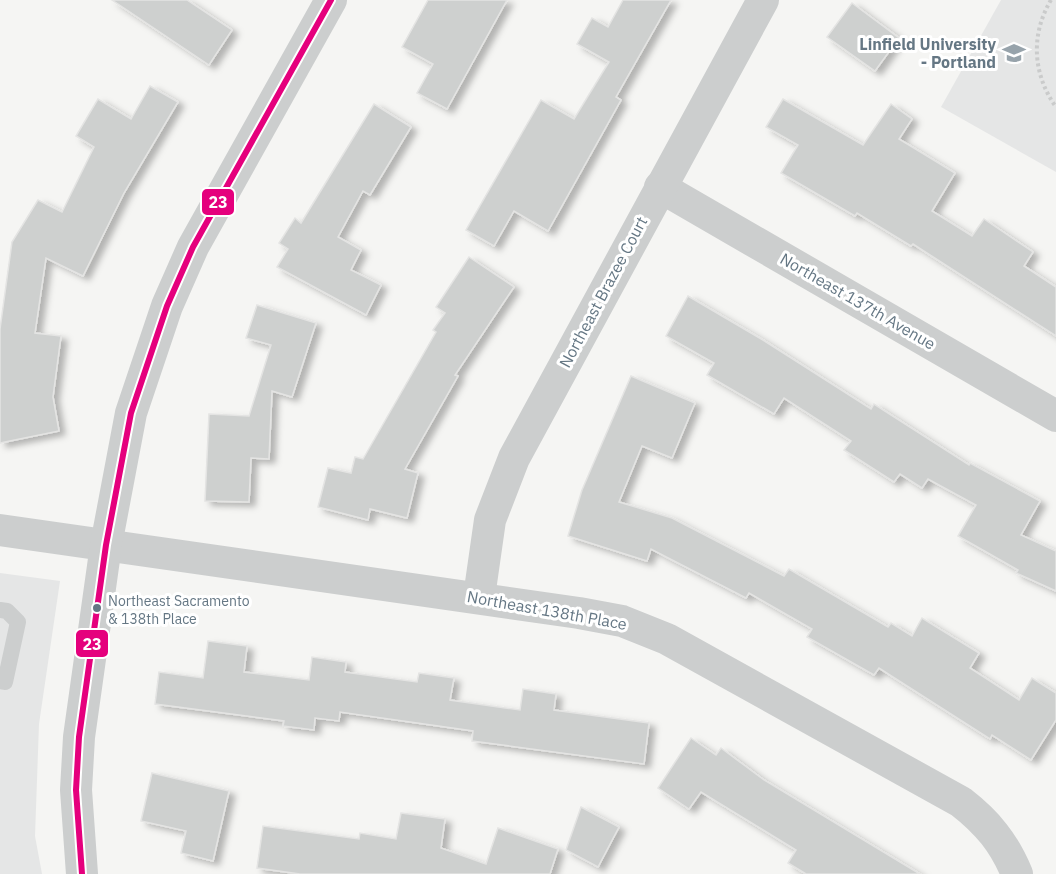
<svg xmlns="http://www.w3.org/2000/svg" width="1056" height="874" font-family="'IBM Plex Sans',sans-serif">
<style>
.built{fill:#e5e6e6}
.building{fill:#ced0cf;stroke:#e4e4e3;stroke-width:1.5;filter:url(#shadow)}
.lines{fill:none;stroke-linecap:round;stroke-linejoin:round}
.path{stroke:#cacbcb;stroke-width:4;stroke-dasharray:3 3;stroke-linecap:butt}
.lane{stroke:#cccece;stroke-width:16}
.street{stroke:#cccece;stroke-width:32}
.bus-1-casing{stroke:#fff;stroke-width:10}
.bus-1{stroke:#e5007d;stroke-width:6}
.bus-dot{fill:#657784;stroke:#fff;stroke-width:2}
.labels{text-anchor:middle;stroke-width:6;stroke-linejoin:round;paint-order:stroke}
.bus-label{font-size:14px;fill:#657784;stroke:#fff;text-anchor:start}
.poi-label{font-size:16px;font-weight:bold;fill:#657784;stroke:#fff;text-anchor:end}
.street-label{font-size:16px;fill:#657784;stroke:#fff}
.line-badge{stroke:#fff;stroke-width:2}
.badge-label{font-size:16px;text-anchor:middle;font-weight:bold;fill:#fff}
</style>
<defs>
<filter id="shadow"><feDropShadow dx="6" dy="4" stdDeviation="3" flood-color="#0004"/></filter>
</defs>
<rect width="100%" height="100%" fill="#f5f5f3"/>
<g class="built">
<path d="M 1001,0 L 1056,0 L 1056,172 L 941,107 Z"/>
<path d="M 0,573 L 60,581 L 39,724 L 35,836 L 42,874 L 0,874 Z"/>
</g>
<g class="building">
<path d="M 112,0 L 187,0 L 232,30 L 209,65 Z"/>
<path d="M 428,0 L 507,0 L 447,109 L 417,93 L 433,64 L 402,47 Z"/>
<path d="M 623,0 L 671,0 L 616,97 L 621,100 L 548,231 L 514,211 L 494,246 L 466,230 L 541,100 L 574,119 L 609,62 L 577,44 L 592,18 L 608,27 Z"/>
<path d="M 852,3 L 899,38 L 875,71 L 827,37 Z"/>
<path d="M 150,86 L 178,102 L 124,193 L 83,276 L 46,258 L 35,333 L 61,336 L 53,397 L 59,431 L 0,443 L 0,329 L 12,242 L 38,200 L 62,212 L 94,147 L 76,136 L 98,99 L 131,119 Z"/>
<path d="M 783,99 L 863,145 L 891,104 L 912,119 L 899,139 L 955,173 L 932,211 L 972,236 L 984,219 L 1033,252 L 1024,266 L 1056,287 L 1056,336 L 913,244 L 911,246 L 857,213 L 855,216 L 781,173 L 798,145 L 766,127 Z"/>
<path d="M 374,104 L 411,127 L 370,195 L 363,191 L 338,237 L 361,250 L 351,270 L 381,285 L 366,315 L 277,267 L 288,249 L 279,243 L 295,218 L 301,223 Z"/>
<path d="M 469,257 L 514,287 L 455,375 L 458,376 L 405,469 L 418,473 L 407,518 L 370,509 L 368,520 L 318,507 L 328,468 L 351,473 L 355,457 L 363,459 L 436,332 L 433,330 L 445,313 L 436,307 Z"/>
<path d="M 688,296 L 763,340 L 871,409 L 874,404 L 969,465 L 970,463 L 1040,501 L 1021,535 L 1056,551 L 1056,591 L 1016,573 L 1018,570 L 958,536 L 976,505 L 928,479 L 922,488 L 900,474 L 894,482 L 844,450 L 851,441 L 784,398 L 774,414 L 707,375 L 714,363 L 666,336 Z"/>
<path d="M 257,305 L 316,323 L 292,397 L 272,391 L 269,459 L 251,458 L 249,502 L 205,501 L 209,414 L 249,416 L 271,345 L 246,338 Z"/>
<path d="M 631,376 L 695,403 L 672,458 L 642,446 L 619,502 L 672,518 L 784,576 L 789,569 L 888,627 L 891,623 L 912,636 L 922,618 L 979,653 L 970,668 L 1019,700 L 1032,678 L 1056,693 L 1056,720 L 1031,760 L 992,735 L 990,739 L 879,668 L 874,675 L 807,637 L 812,629 L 749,593 L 746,598 L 651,549 L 647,561 L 568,536 L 582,490 Z"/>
<path d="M 208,641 L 247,646 L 244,672 L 309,680 L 312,657 L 346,662 L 345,672 L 417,682 L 419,673 L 454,678 L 450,700 L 520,710 L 523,689 L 556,694 L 554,710 L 649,723 L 644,764 L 472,741 L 473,731 L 340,712 L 339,721 L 315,718 L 314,730 L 283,726 L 284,721 L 155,704 L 159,672 L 203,678 Z"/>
<path d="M 691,738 L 716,755 L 721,748 L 764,780 L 920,874 L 806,874 L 788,863 L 796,850 L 701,792 L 689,809 L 658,788 Z"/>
<path d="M 152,773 L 229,791 L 213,861 L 181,853 L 186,831 L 141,821 Z"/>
<path d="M 581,807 L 619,827 L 598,867 L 566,850 Z"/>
<path d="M 401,813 L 445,819 L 441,848 L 486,864 L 498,828 L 558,849 L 550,874 L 300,874 L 257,868 L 263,826 L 359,839 L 360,833 L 396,839 Z"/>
</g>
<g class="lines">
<path class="path" d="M 1051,0 C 1030,35 1033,75 1056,107"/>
<path class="lane" d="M 0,610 L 7,611 L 18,622 L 5,682 L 0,681"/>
<g class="street">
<path d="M 660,187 L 1056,416"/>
<path d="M 0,530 L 579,613 L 622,621 L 667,639 L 961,802 C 988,823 1004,843 1017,874"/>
<path d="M 479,597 L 490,520 L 514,458 L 763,0"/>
<path d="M 82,874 L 76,790 L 79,737 L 106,545 L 131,413 L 167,306 L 193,247 L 331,0"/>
</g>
<g class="bus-1-casing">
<path id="bus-1" d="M 82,874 L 76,790 L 79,737 L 106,545 L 131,413 L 167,306 L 193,247 L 331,0"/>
</g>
<use href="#bus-1" class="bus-1"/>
</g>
<defs>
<g id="university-bare" transform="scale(1.8)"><path d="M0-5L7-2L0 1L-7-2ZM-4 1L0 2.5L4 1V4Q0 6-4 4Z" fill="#97a3ab" stroke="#fff" stroke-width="2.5" paint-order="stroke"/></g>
</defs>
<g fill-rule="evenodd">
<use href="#university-bare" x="1014" y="53"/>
</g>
<circle class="bus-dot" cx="97" cy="608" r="5"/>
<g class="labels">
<g class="bus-label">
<text x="108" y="606">Northeast Sacramento<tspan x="108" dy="18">&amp; 138th Place</tspan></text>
</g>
<g class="poi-label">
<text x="996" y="50">Linfield University<tspan x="996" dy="18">- Portland</tspan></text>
</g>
<g class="street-label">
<text transform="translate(603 292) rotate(-62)" y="6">Northeast Brazee Court</text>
<text transform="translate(858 301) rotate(30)" y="6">Northeast 137th Avenue</text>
<text transform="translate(547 610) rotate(10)" y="6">Northeast 138th Place</text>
</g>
</g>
<g class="line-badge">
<rect x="201" y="188" width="34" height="28" rx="6" fill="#e5007d"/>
<rect x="75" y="629" width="34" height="29" rx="6" fill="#e5007d"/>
</g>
<g class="badge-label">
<text x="218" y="208">23</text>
<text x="92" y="650">23</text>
</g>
</svg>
